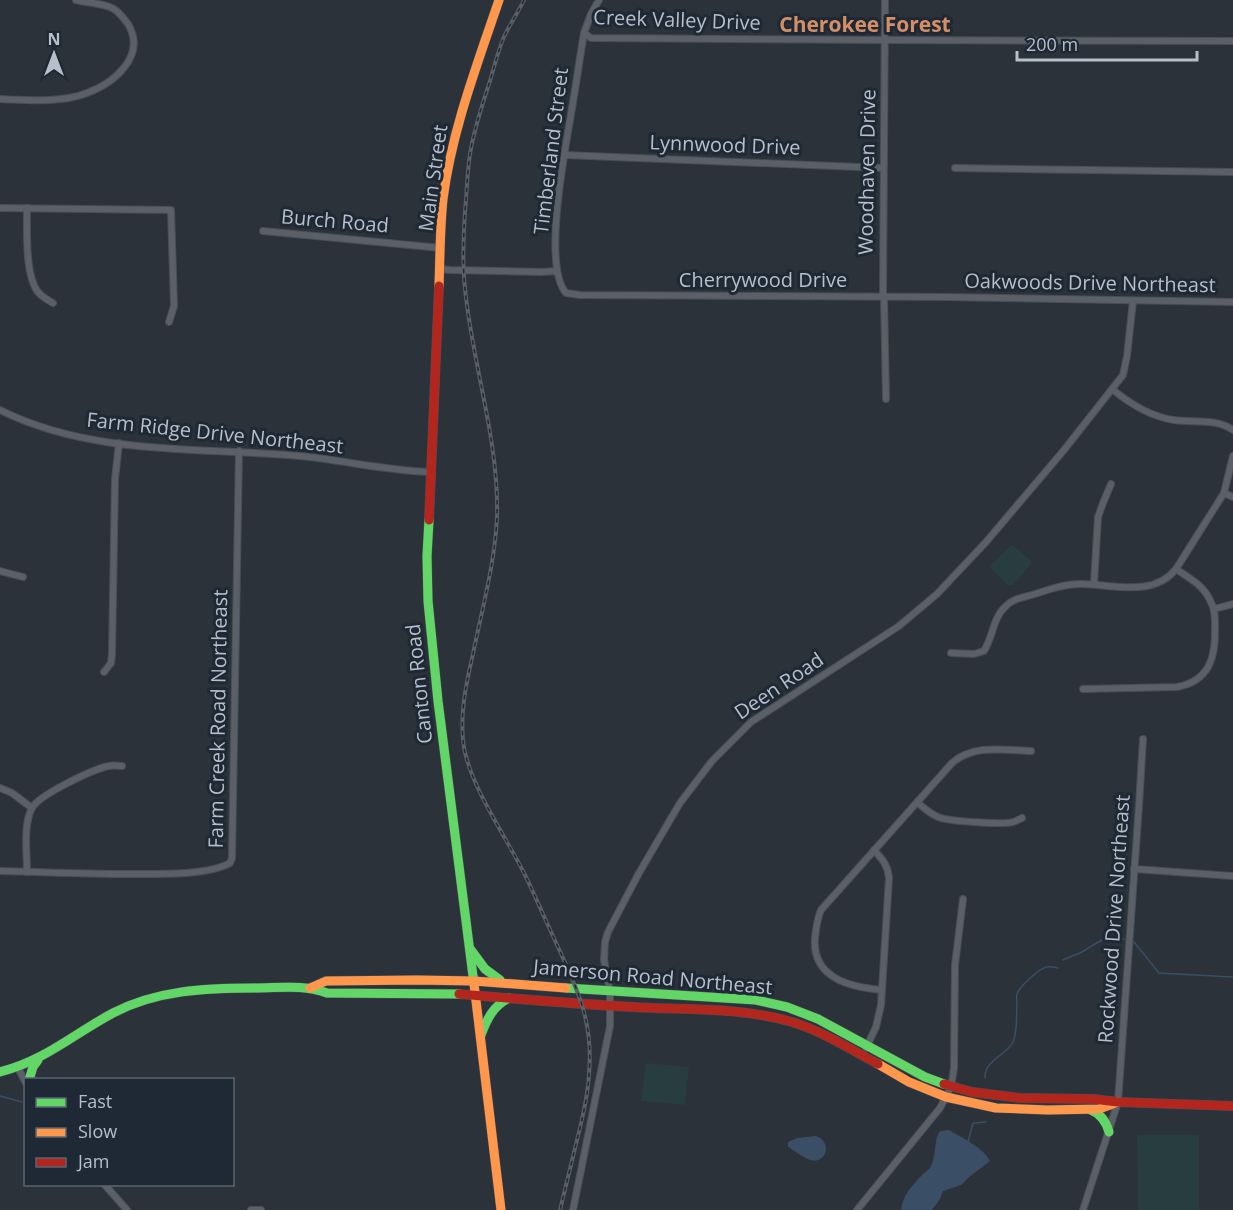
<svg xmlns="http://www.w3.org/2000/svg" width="1233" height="1210" font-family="'Open Sans',sans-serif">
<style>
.green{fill:#283d40}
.water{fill:#3a4e65}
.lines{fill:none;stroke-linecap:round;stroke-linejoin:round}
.stream{stroke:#3a4e65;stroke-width:1.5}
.street-casing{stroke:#494e54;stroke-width:8}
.fast-casing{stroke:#494e54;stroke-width:10}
.slow-casing{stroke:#494e54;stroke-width:10}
.jam-casing{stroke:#494e54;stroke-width:10}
.street{stroke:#5b6068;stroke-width:6}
.fast{stroke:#63d668;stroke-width:9}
.slow{stroke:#ff974d;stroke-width:9}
.jam{stroke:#b3261e;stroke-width:9}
.rail-casing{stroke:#5a5f65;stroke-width:4}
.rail{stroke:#1e2935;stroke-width:1.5;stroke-dasharray:4.5;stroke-linecap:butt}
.labels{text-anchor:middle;stroke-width:6;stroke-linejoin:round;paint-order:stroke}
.street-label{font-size:20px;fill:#b6bfca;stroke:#1e2935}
.neighbourhood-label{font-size:21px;font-weight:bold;fill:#d58f66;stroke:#1e2935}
</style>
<rect width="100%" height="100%" fill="#2b323a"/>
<g class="green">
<path d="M 1010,546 L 1014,546 L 1031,561 L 1031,564 L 1013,585 L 1008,585 L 991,569 L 991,565 Z"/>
<path d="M 646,1063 L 689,1067 L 685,1105 L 641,1101 Z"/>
<path d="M 1137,1135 L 1199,1135 L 1199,1210 L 1138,1210 Z"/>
</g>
<g class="water">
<path d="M 949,1130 C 961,1137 985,1149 990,1161 L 969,1177 L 961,1185 L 943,1191 L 940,1199 L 932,1210 L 901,1210 C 903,1194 912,1186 923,1174 C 925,1172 928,1170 930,1168 C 937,1156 933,1141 940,1131 Z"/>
<path d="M 816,1136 C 834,1143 825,1165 810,1160 C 802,1157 795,1151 788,1147 L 788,1142 L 797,1138 Z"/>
</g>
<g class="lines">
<g class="stream">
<path d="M 1134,942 L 1159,973 L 1233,977"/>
<path d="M 1063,960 C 1069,957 1076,955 1082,952 C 1096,944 1107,933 1124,939"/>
<path d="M 985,1078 C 984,1060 1006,1056 1013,1042 C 1018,1030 1016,1016 1017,1004 C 1017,1001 1016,997 1017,994 C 1019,987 1037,971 1044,968 C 1048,966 1054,967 1058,968"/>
<path d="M 0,1096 L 22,1102"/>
<path d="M 968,1142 L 973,1123 L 986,1122"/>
</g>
<g class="street-casing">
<g id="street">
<path d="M 599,0 L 591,14 L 584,33 C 580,56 577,79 573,102 C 567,141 541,264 566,293 L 580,295 L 947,297 L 1233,302"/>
<path d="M 885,0 L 883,293 L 884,297 L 886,399"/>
<path d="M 584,33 L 591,38 L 885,40 L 1233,41"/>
<path d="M 0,99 C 27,100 62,103 87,93 C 114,83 147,56 128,24 C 124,19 119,11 112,8 C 102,3 88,3 76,0"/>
<path d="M 565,155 L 883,168"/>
<path d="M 955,168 L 1233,172"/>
<path d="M 0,208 L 171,210 L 174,306 L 169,322"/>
<path d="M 27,208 C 27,230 25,276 38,292 C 42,297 48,300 53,303"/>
<path d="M 263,231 L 441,248"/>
<path d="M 440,269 L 450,270 L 541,272 L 557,271"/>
<path d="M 1112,389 C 1129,403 1152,417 1174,420 C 1194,423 1216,418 1233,430"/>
<path d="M 0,410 C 92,456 200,447 300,456 C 343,460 387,471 431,472"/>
<path d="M 1224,493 L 1233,497"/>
<path d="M 0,571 L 23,577"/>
<path d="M 1094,584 L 1098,517 L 1103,503 L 1111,484"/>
<path d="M 1214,609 L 1233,604"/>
<path d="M 951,653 L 974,654 L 984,651 C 993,637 993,617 1006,606 C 1014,598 1025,597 1035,594 C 1050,589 1065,584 1081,584 C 1113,584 1153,598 1176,569 L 1224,493 L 1233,456"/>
<path d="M 104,672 L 111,663 L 112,654 L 115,479 L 119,443"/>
<path d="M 1083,689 L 1177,687 C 1210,681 1216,656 1215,627 C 1215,617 1215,609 1210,600 C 1203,585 1189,578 1176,569"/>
<path d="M 0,788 L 12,793 L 32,808"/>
<path d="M 917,802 C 924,808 931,815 941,818 C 951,821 1004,825 1013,822 C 1014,822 1022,818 1022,818"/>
<path d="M 1134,869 L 1233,876"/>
<path d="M 0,871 C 42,872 83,874 125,874 C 152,874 207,876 230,863 L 232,858 L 239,451"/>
<path d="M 27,872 C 27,854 23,824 32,808 C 39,795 93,769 109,766 C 113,765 118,766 122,766"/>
<path d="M 882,990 C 849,987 812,978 815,938 C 816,928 817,919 821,910 L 952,763 C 974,744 1004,750 1031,751"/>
<path d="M 866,1048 L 876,1027 L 881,1005 L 889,878 C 888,865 882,859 874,850"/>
<path d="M 18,1068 L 26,1083"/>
<path d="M 104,1184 L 127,1210"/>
<path d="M 251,1210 L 261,1210"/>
<path d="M 573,1210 L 610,1026 L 610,992 L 604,960 L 605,942 L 608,932 L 639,873 L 680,803 L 712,761 L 751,722 L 899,626 L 937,594 L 986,542 L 1064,450 L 1123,375 L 1127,356 L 1133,301"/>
<path d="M 857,1210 L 940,1108 L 951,1087 L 954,1068 L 955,965 L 963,899"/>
<path d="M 1083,1210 L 1118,1102 L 1139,805 L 1143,739"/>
</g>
</g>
<g class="fast-casing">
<g id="fast">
<path d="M 429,520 L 427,556 L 428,601 L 438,701 L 474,984"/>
<path d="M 471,950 L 485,969 L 500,980"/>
<path d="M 566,988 L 756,1000 L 787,1007 L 818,1019 L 925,1077 L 944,1084"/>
<path d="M 481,1035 C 487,1019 493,1006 509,998"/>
<path d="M 0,1072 C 46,1060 72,1035 113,1013 C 157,990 206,988 255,988 C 280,988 303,984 327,993 L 459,994"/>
<path d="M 29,1080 L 33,1067 L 38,1060"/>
<path d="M 1091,1110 C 1101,1114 1106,1121 1109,1132"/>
</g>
</g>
<g class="slow-casing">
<g id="slow">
<path d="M 439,286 C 440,257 440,228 443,199 C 452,130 477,65 499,0"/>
<path d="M 474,984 L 501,1210"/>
<path d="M 310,988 L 326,981 L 417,980 L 474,981 L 566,988"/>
<path d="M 878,1064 L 909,1082 L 946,1097 L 996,1108 L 1048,1110 L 1099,1109 L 1118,1102"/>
</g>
</g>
<g class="jam-casing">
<g id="jam">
<path d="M 429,520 L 439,286"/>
<path d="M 459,994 C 517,999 575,1004 633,1007 C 684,1010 742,1007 792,1022 C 822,1031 850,1049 878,1064"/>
<path d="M 944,1084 L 972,1092 L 1020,1098 L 1093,1099 L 1118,1102 L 1233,1106"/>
</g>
</g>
<use href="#street" class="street"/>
<use href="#fast" class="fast"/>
<use href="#slow" class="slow"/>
<use href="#jam" class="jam"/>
<g class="rail-casing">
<path id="rail" d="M 524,0 C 518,13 509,25 503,39 C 498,52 494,67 490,81 C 482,105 474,129 470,154 C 467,173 467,192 465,211 C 463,244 462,272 467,305 C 476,376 499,445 497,517 C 495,563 482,609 473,654 C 466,684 459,716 464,748 C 472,789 505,835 524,873 C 534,893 543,915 553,936 C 575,985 594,1018 589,1074 C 588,1095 583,1116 578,1136 C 572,1161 566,1185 560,1210"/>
</g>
<use href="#rail" class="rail"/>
</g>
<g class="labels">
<g class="street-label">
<text transform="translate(677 20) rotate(2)" y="7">Creek Valley Drive</text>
<text transform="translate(725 145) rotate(2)" y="7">Lynnwood Drive</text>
<text transform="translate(551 151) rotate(-83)" y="7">Timberland Street</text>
<text transform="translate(867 172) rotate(-89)" y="7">Woodhaven Drive</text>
<text transform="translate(433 178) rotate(-82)" y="7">Main Street</text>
<text transform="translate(335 221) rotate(5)" y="7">Burch Road</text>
<text x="763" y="287">Cherrywood Drive</text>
<text transform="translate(1090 283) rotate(1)" y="7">Oakwoods Drive Northeast</text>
<text transform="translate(215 433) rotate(6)" y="7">Farm Ridge Drive Northeast</text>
<text transform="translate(419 684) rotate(-96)" y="7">Canton Road</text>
<text transform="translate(779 686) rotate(-34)" y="7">Deen Road</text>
<text transform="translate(218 719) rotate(-89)" y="7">Farm Creek Road Northeast</text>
<text transform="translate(1114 919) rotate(-86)" y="7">Rockwood Drive Northeast</text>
<text transform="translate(653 977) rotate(5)" y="7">Jamerson Road Northeast</text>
</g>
<g class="neighbourhood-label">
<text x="865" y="32">Cherokee Forest</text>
</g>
</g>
<rect x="24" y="1078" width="210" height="108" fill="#1e2935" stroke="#5b6571" stroke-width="1.5"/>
<rect x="36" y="1098" width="30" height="9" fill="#63d668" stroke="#5b6571" stroke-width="1.5"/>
<text x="78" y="1108" font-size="18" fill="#b6bfca">Fast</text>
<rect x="36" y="1128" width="30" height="9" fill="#ff974d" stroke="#5b6571" stroke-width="1.5"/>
<text x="78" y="1138" font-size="18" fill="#b6bfca">Slow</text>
<rect x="36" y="1158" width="30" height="9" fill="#b3261e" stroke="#5b6571" stroke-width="1.5"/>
<text x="78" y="1168" font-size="18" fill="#b6bfca">Jam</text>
<g transform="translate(54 54)" stroke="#1e2935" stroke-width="4.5" paint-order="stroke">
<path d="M0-4.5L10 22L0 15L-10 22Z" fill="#b6bfca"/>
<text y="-9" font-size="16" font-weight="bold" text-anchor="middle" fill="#b6bfca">N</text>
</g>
<path d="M1017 51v9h180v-9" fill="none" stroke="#b6bfca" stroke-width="3"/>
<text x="1026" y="51" font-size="18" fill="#b6bfca" stroke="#1e2935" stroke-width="4.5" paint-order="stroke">200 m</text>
</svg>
